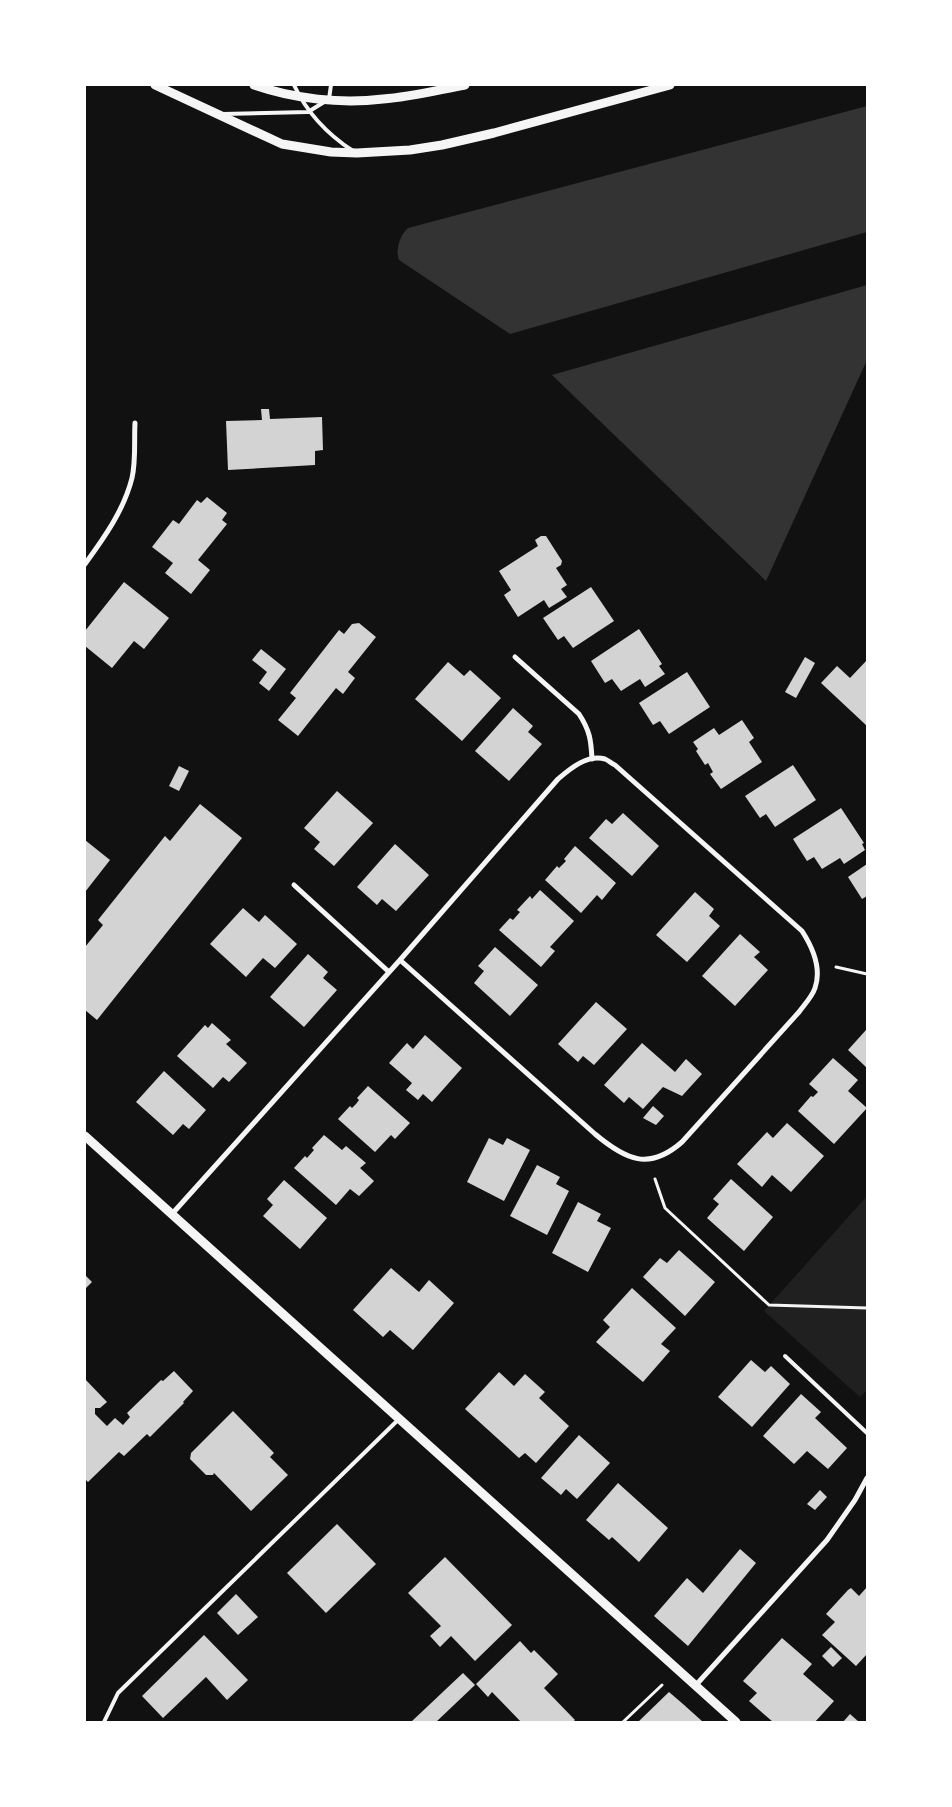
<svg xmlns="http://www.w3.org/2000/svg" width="952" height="1807" font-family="Manrope,sans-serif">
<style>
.green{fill:#202020}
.water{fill:#333}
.building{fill:#d3d3d3}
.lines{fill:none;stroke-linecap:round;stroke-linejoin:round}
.path{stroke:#f5f5f5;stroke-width:3}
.service{stroke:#f5f5f5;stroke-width:4}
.minor{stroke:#f5f5f5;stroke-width:5}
.tertiary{stroke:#f5f5f5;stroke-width:9}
</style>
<rect width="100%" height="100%" fill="#111"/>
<path class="green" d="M 867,1196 L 867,1390 L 860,1397 L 764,1311 Z"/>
<g class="water">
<path d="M 867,106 L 867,232 L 510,334 L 399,260 C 395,250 400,235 408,228 Z"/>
<path d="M 867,285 L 867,360 L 766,581 L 552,375 Z"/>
</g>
<g class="building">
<path d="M 261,409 L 269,409 L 270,419 L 322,417 L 323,450 L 315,451 L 315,465 L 228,470 L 226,421 L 262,420 Z"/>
<path d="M 207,497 L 227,513 L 222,520 L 227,524 L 198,560 L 210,570 L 191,594 L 165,573 L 173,563 L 152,547 L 173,520 L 179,524 L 197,500 L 201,503 Z"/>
<path d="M 541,536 L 546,536 L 562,561 L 561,565 L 556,568 L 567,585 L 561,589 L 567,597 L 549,608 L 544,600 L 518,617 L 504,595 L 511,590 L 499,571 L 538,546 L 535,540 Z"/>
<path d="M 124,582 L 169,618 L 144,649 L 134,641 L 112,668 L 85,646 L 85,631 Z"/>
<path d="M 591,587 L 614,621 L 573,648 L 564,636 L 558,640 L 543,618 Z"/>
<path d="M 359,623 L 376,637 L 348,672 L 355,678 L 343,694 L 336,688 L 298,736 L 278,720 L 296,698 L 290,693 L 339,630 L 344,634 L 352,624 Z"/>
<path d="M 639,629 L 662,664 L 659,666 L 665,674 L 645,687 L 640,679 L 621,691 L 612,679 L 605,683 L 591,661 Z"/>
<path d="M 261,649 L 286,669 L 269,691 L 259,683 L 267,672 L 252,660 Z"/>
<path d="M 805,657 L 815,663 L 796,698 L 785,692 Z"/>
<path d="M 867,660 L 867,726 L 821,683 L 837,666 L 850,678 Z"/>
<path d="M 448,662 L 464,676 L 470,670 L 501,698 L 462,741 L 415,699 Z"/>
<path d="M 687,672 L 710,707 L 669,734 L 660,721 L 653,725 L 639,703 Z"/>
<path d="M 513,708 L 533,726 L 528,732 L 542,744 L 509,781 L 475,751 Z"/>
<path d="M 742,720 L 754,738 L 749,742 L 762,762 L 721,789 L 710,774 L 713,772 L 708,763 L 705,765 L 696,751 L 698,749 L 693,742 L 714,728 L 719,735 Z"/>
<path d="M 793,765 L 816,800 L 775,827 L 766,814 L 760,818 L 745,796 Z"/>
<path d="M 179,766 L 189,771 L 179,791 L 169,786 Z"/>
<path d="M 337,791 L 373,823 L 334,866 L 314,849 L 320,842 L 304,828 Z"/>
<path d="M 200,804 L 242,838 L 97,1020 L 85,1010 L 85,947 L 103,925 L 98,920 L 165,836 L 170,841 Z"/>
<path d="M 841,808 L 864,843 L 862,844 L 865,850 L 844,864 L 840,858 L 822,869 L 814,857 L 807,861 L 793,839 Z"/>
<path d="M 623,813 L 659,846 L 632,876 L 589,838 L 606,819 L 612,824 Z"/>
<path d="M 85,840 L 110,860 L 85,892 Z"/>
<path d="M 395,844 L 429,875 L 396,911 L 382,899 L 377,905 L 357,887 Z"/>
<path d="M 575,846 L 616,883 L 602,900 L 597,895 L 581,913 L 545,880 L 557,866 L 559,868 L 566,861 L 564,859 Z"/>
<path d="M 867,864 L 867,896 L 862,899 L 848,877 Z"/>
<path d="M 540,890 L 574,921 L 550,947 L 555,951 L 541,967 L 499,930 L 510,918 L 513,920 L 520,912 L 517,910 L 530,896 L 532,899 Z"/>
<path d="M 695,892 L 714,909 L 709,916 L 720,926 L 687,962 L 656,935 Z"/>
<path d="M 243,908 L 259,922 L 265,915 L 297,944 L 275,968 L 263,958 L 246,977 L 210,944 Z"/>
<path d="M 740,934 L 760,952 L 754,957 L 768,970 L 735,1006 L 702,976 Z"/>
<path d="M 495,947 L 538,985 L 510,1016 L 474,983 L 484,971 L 478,966 Z"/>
<path d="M 308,954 L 328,972 L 323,978 L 337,990 L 304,1027 L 270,997 Z"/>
<path d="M 596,1002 L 627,1029 L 594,1065 L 583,1056 L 578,1062 L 558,1044 Z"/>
<path d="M 212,1023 L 231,1040 L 226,1044 L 247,1063 L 229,1082 L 223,1077 L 213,1088 L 177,1056 L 205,1025 L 208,1028 Z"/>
<path d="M 866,1030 L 867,1031 L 867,1068 L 848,1050 Z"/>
<path d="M 425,1035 L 462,1068 L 432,1102 L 423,1094 L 418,1100 L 406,1090 L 412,1083 L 389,1063 L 407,1043 L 413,1049 Z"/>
<path d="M 642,1043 L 675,1072 L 686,1059 L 702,1074 L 682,1096 L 663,1087 L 643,1109 L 629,1097 L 624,1103 L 604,1085 Z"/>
<path d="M 833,1058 L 858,1080 L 848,1091 L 867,1108 L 834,1144 L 798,1111 L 811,1096 L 813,1097 L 818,1092 L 809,1084 Z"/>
<path d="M 164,1071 L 206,1110 L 189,1129 L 183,1124 L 173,1135 L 136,1102 Z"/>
<path d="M 368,1086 L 410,1123 L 395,1139 L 391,1135 L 375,1152 L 338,1119 L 350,1106 L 352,1108 L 356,1104 L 359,1100 L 357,1098 Z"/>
<path d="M 653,1106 L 664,1116 L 656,1125 L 643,1118 Z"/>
<path d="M 787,1123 L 824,1156 L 791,1192 L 772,1175 L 762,1187 L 737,1164 L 767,1132 L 773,1138 Z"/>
<path d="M 324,1135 L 342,1150 L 346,1146 L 366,1163 L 360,1168 L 374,1181 L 359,1196 L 350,1189 L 336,1205 L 294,1168 L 305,1156 L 307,1158 L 314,1150 L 312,1148 Z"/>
<path d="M 489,1138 L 503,1145 L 507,1138 L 530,1150 L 504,1201 L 467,1182 Z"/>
<path d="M 537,1165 L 560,1177 L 556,1184 L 569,1191 L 547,1235 L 510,1216 Z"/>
<path d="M 731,1179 L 773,1217 L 744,1251 L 707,1218 L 719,1204 L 713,1199 Z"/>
<path d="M 284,1180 L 327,1218 L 300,1249 L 263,1216 L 273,1205 L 267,1199 Z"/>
<path d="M 578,1202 L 601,1214 L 597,1221 L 611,1228 L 588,1272 L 552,1253 Z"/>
<path d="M 679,1250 L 715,1282 L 685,1316 L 643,1277 L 660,1258 L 667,1263 Z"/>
<path d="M 391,1268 L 419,1292 L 429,1280 L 454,1303 L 413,1350 L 390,1330 L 383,1337 L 353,1310 Z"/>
<path d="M 85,1275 L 92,1282 L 85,1289 Z"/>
<path d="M 632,1288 L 676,1328 L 661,1344 L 670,1351 L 643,1382 L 596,1342 L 610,1327 L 603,1320 Z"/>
<path d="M 751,1360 L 765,1372 L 771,1366 L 790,1384 L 752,1427 L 718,1397 Z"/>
<path d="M 174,1371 L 193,1391 L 183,1402 L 184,1403 L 150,1437 L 147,1434 L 124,1456 L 119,1452 L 88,1482 L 85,1479 L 85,1379 L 107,1402 L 100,1408 L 95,1408 L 95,1414 L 107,1426 L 115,1418 L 123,1425 L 130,1417 L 127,1413 L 161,1380 L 163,1381 Z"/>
<path d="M 499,1372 L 514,1386 L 525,1374 L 545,1392 L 539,1398 L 569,1426 L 536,1463 L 525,1453 L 519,1458 L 465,1409 Z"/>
<path d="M 801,1394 L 821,1412 L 815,1418 L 847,1448 L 828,1469 L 807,1451 L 794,1464 L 763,1436 Z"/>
<path d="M 233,1411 L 274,1453 L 270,1457 L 288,1475 L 251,1511 L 214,1473 L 213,1475 L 206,1475 L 190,1459 L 191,1453 Z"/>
<path d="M 579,1435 L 610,1463 L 577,1499 L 566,1489 L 561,1495 L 541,1478 Z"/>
<path d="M 618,1483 L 668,1528 L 639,1562 L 612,1537 L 609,1540 L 586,1520 Z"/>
<path d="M 820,1490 L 827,1497 L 815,1510 L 807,1504 Z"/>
<path d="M 337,1524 L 376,1564 L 326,1613 L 287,1573 Z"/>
<path d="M 740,1549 L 756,1563 L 688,1646 L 654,1616 L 687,1578 L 703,1593 Z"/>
<path d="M 445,1557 L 512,1625 L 475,1661 L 451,1636 L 440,1647 L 430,1636 L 441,1626 L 408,1593 Z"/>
<path d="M 867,1587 L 867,1654 L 856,1666 L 822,1635 L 835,1622 L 826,1614 L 848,1590 L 851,1588 L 859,1596 Z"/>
<path d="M 236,1594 L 258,1617 L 238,1635 L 217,1613 Z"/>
<path d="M 204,1635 L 248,1680 L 227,1700 L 206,1677 L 163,1718 L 142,1696 Z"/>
<path d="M 782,1638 L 812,1664 L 803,1674 L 834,1701 L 815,1722 L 773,1722 L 749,1701 L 757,1693 L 743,1681 Z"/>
<path d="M 520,1641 L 531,1653 L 534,1650 L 558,1674 L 544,1688 L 575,1720 L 573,1722 L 521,1722 L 492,1692 L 488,1697 L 476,1684 Z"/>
<path d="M 831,1647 L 842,1658 L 833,1667 L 822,1656 Z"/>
<path d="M 463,1673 L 475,1685 L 436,1722 L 411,1722 Z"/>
<path d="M 669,1692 L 683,1704 L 703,1722 L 638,1722 Z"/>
<path d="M 850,1714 L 859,1722 L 843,1722 Z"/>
</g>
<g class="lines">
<g class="path">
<path d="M 836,967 L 867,974"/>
<path d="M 655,1179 L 665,1208 L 769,1305 L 867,1308"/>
<path d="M 623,1722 L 662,1685"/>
</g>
<g class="service">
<path d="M 294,85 C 307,113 327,134 353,151"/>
<path d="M 223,114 L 308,112 L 329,99 L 331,85"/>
<path d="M 785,1356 L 867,1433"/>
<path d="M 104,1722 L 118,1693 L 399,1419"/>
</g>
<g class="minor">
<path d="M 85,564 C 104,538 124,510 132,478 C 136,461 134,441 135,423"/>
<path d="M 515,657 L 579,714 C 590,731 591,740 592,759"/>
<path d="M 294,885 L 389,972"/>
<path d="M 172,1214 L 400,960 L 558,779 C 570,769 587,754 605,759 C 608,760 612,764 615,765 L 802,931 C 813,948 822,968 815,988 C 812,997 804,1005 799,1012 L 682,1142 C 649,1171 626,1160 595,1134 L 400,960"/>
<path d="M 696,1685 L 827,1540 L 855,1500 L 867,1478"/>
</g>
<g class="tertiary">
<path d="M 155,85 L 282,144 L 331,152 L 357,153 L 410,150 L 442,145 L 494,133 L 670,85"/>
<path d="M 254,85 C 294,99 341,104 383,99 C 410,97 438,90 465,85"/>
<path d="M 85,1136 L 736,1722"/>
</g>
</g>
<rect width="952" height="1807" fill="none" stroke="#ffffff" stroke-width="172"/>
</svg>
